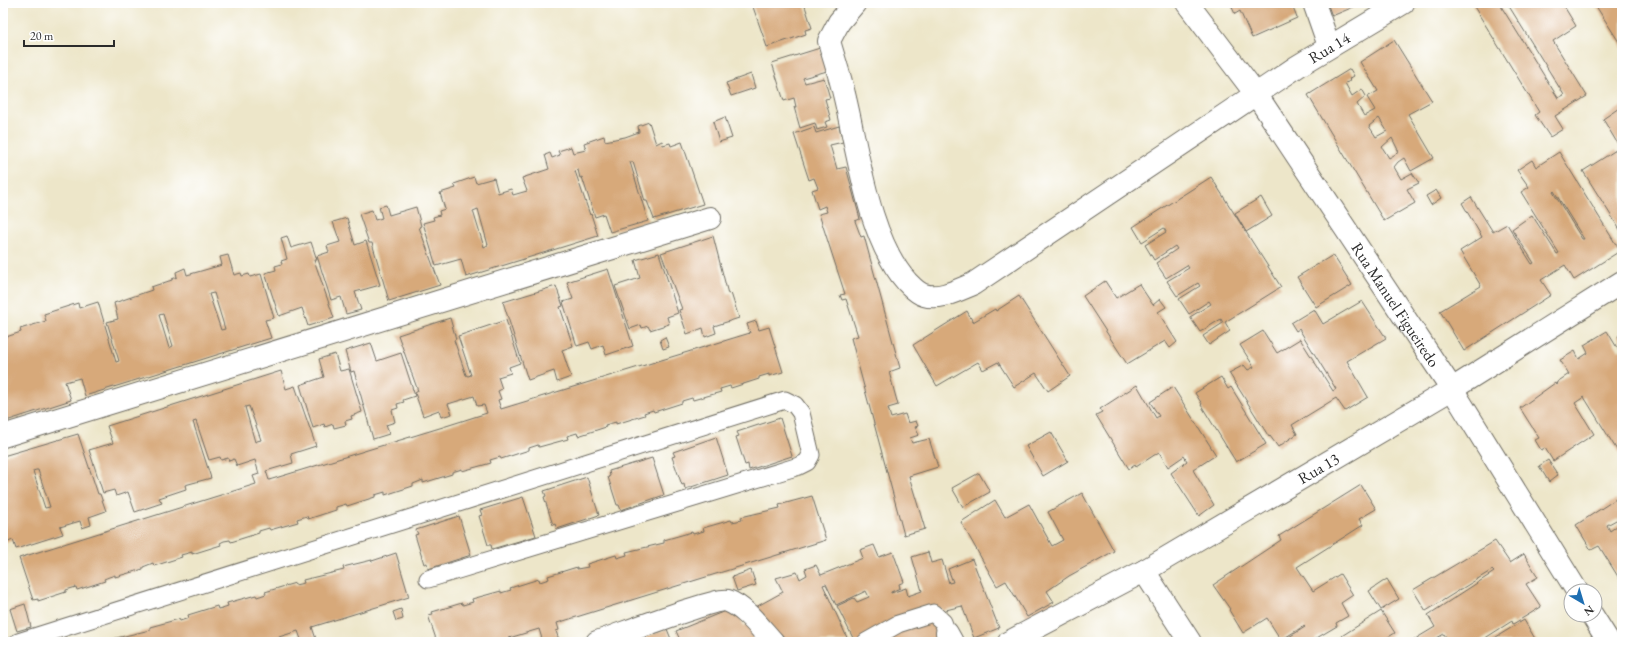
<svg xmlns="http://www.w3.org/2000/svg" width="1625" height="645" font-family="'EB Garamond',serif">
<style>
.building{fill:#d7a97a;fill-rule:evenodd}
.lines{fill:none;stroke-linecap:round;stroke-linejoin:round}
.lane-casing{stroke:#6f6c62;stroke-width:19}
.street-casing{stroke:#6f6c62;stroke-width:24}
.lane{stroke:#fff;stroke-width:17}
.street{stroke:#fff;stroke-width:22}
.labels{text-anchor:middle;stroke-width:3.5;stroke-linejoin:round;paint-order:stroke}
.street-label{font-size:16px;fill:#2b2b2b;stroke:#fff}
</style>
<rect width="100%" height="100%" fill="#fff"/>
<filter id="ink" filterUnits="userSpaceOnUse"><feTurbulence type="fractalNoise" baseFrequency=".025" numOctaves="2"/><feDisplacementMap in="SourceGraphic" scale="8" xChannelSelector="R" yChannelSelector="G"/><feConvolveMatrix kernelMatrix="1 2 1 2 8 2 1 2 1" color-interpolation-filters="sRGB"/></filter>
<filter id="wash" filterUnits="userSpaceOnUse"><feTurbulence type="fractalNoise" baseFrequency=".012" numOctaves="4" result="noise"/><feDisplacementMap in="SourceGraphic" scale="16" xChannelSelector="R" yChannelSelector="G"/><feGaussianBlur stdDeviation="0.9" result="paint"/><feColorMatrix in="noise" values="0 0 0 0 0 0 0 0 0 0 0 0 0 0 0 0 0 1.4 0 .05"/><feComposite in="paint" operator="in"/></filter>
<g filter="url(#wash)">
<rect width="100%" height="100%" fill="#ede6c9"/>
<g id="blocks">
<g class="building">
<path d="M 765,3 L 804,3 L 812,28 L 805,30 L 806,34 L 767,47 L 753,7 Z"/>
<path d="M 1230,3 L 1291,3 L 1297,18 L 1252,38 L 1240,11 L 1235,14 Z"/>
<path d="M 1327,3 L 1363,3 L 1332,16 Z"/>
<path d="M 1476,3 L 1499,3 L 1558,98 L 1564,95 L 1507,3 L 1562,3 L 1576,26 L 1553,41 L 1587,96 L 1555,116 L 1563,129 L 1550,137 L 1535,115 L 1539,112 L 1473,5 Z"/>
<path d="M 1594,3 L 1622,3 L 1622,48 L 1619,42 Z"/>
<path d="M 1394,40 L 1432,101 L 1408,114 L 1434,158 L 1411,171 L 1404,158 L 1398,162 L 1394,167 L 1401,179 L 1412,173 L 1419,183 L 1407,189 L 1415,203 L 1384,221 L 1308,95 L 1350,69 L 1354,76 L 1349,79 L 1351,81 L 1345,83 L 1352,96 L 1362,89 L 1366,96 L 1357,104 L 1364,116 L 1375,110 L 1367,97 L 1378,91 L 1360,62 ZM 1379,118 L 1387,131 L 1376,137 L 1369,126 ZM 1392,138 L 1399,152 L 1389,158 L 1382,147 Z"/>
<path d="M 820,48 L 827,71 L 803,78 L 805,83 L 824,78 L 830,98 L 825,99 L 831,120 L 825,122 L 827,127 L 817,130 L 815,123 L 800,128 L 794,107 L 796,107 L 794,98 L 784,101 L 772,63 Z"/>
<path d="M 751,74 L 755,88 L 731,96 L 726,83 Z"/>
<path d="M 1622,106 L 1622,151 L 1603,119 Z"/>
<path d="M 725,117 L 732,138 L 719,142 L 713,122 Z"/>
<path d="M 649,122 L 656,144 L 662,141 L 663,145 L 670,143 L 671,146 L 682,142 L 703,204 L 654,219 L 647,201 L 645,201 L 633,162 L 630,162 L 648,221 L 610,232 L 604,214 L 595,217 L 582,177 L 580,178 L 578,170 L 575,171 L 590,215 L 591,214 L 598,236 L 466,277 L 461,259 L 436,266 L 423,223 L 434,220 L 433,217 L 440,215 L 439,211 L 445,209 L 440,193 L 456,188 L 454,184 L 474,177 L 476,183 L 494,178 L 498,193 L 511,189 L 513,195 L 527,191 L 522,178 L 549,169 L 545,155 L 550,153 L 552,158 L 560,155 L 558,151 L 571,147 L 573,153 L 586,150 L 584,143 L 604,136 L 605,141 L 625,137 L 639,132 L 638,126 ZM 478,209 L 488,245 L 484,247 L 473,211 Z"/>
<path d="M 839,126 L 843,142 L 830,145 L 837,169 L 846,167 L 860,219 L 855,221 L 861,237 L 864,236 L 900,368 L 889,372 L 898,405 L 888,408 L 891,418 L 905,414 L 908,423 L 916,421 L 918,426 L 915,427 L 919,435 L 910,438 L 912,443 L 929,439 L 938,467 L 909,476 L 925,529 L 904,535 L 851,338 L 858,336 L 846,299 L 842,300 L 840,295 L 845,294 L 819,214 L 827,212 L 825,206 L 818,209 L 812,190 L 818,188 L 814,178 L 809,180 L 794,134 L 814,127 L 816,133 Z"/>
<path d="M 1616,150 L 1622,159 L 1622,233 L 1583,171 Z"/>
<path d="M 1559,152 L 1620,251 L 1574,280 L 1565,265 L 1541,280 L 1551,295 L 1464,351 L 1440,311 L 1481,286 L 1460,251 L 1482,237 L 1462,203 L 1471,197 L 1493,232 L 1507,224 L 1532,264 L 1534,263 L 1512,229 L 1532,215 L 1557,254 L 1559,253 L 1521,192 L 1529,187 L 1517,170 L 1532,160 L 1536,167 ZM 1554,191 L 1584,239 L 1582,239 L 1553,192 Z"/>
<path d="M 1211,177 L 1281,287 L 1225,322 L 1230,331 L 1209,345 L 1203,336 L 1223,323 L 1221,319 L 1200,332 L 1190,317 L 1211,304 L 1209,301 L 1189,314 L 1179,299 L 1200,286 L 1198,283 L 1177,296 L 1167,281 L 1189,268 L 1187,265 L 1166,278 L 1156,263 L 1177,249 L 1175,246 L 1154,260 L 1145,245 L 1166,232 L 1164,228 L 1142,242 L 1133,227 Z"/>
<path d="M 1436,190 L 1441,198 L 1431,205 L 1426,196 Z"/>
<path d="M 1261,197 L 1272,216 L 1246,232 L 1235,213 Z"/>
<path d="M 386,205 L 389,215 L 416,207 L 421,226 L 419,227 L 440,285 L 389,301 L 372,243 L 369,243 L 359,214 L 372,210 L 375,220 L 382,218 L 379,207 Z"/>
<path d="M 347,218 L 355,245 L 366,241 L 380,285 L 355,292 L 361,310 L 346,314 L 341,297 L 331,300 L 317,256 L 329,252 L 327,246 L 340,242 L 333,222 Z"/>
<path d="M 287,236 L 291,248 L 311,242 L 317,260 L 314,260 L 334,318 L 308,326 L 302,308 L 279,316 L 265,273 L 276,270 L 275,266 L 282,264 L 281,261 L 287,259 L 281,238 Z"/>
<path d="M 713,236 L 728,294 L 731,293 L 739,318 L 714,326 L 716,333 L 705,337 L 703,328 L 687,334 L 679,310 L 682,309 L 661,253 Z"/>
<path d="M 659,253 L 678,313 L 667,317 L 669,324 L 650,330 L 648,326 L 642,328 L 641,325 L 630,329 L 615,286 L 640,278 L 635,260 Z"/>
<path d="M 228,255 L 234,275 L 241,273 L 242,276 L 249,274 L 250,277 L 261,274 L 274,318 L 265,320 L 271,338 L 85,396 L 80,378 L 65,382 L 71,400 L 3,422 L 3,338 L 21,332 L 20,329 L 46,321 L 44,314 L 78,303 L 79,308 L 98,302 L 116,362 L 119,361 L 107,322 L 118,319 L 114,303 L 152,290 L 151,287 L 172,280 L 172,279 L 177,277 L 176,272 L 185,268 L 187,275 L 222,265 L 220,257 ZM 214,293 L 225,329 L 221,330 L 209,294 ZM 163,314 L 173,346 L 169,348 L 159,315 Z"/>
<path d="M 1333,255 L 1352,285 L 1316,307 L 1297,277 Z"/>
<path d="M 608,269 L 633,346 L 606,355 L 603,345 L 592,349 L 589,342 L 577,346 L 563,302 L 573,299 L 567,282 Z"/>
<path d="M 1105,281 L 1116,298 L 1139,284 L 1153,305 L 1160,299 L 1166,307 L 1158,312 L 1177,342 L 1170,348 L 1165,341 L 1127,364 L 1083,296 Z"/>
<path d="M 556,286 L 563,306 L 560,307 L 573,346 L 562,350 L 571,377 L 557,382 L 554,371 L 528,380 L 503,302 Z"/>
<path d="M 1019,296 L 1070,376 L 1048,391 L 1036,373 L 1014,387 L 998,362 L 983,370 L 978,362 L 937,386 L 913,345 L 967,311 L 973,322 L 995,309 L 996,311 Z"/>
<path d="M 1362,301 L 1386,338 L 1347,361 L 1368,397 L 1345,411 L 1336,398 L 1292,425 L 1297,434 L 1278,447 L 1270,436 L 1269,437 L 1229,373 L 1244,365 L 1248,370 L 1254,367 L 1240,345 L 1263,331 L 1277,353 L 1300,339 L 1333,391 L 1336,389 L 1299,329 L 1296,331 L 1291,323 L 1314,309 L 1323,324 Z"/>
<path d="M 450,318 L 456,339 L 454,340 L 466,375 L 468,376 L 471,375 L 458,336 L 506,320 L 520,363 L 509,367 L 511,373 L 498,377 L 502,389 L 498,391 L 501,399 L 498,400 L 501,409 L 750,333 L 747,324 L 756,321 L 759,330 L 769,327 L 783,372 L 769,376 L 769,374 L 759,377 L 759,379 L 731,388 L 730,386 L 720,389 L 721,392 L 693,400 L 692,398 L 682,401 L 682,403 L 654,412 L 653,410 L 644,413 L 645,415 L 616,424 L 616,422 L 605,425 L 606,427 L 578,436 L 577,433 L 567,436 L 568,439 L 539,447 L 538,445 L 529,448 L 529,450 L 501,459 L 500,457 L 490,460 L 491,463 L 462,471 L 462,469 L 452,472 L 452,474 L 423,483 L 423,480 L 413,484 L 413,486 L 385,495 L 385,492 L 375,495 L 375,497 L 347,506 L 346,504 L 336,507 L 336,510 L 308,519 L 307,516 L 297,519 L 298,522 L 270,530 L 269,528 L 259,531 L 259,533 L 231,542 L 230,540 L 224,541 L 220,543 L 221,545 L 192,554 L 192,552 L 181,555 L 182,557 L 154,566 L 153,563 L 143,567 L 143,569 L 115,577 L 115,575 L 109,577 L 104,579 L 105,581 L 77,590 L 76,587 L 66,590 L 66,592 L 38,601 L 38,599 L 33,600 L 19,558 L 256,484 L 253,476 L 259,474 L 255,460 L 237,466 L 234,459 L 229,461 L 228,458 L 221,460 L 220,457 L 209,460 L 196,421 L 193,422 L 211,478 L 185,485 L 186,489 L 159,498 L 162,503 L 135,512 L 128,492 L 116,496 L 114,490 L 103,493 L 89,450 L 113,443 L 107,426 L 281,371 L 286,389 L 295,386 L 316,446 L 291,454 L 293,463 L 266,471 L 269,480 L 443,427 L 487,413 L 484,405 L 477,406 L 474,396 L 448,404 L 452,414 L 441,417 L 439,410 L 423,416 L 415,393 L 418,391 L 398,335 ZM 249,406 L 261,440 L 257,441 L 255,442 L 245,407 Z"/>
<path d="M 1607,331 L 1619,351 L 1622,349 L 1622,453 L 1620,455 L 1584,397 L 1575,403 L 1594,434 L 1553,461 L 1545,448 L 1541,450 L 1535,440 L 1539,438 L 1520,408 L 1555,383 L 1556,385 L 1557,382 L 1569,374 L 1560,360 L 1575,351 L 1579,359 L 1588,353 L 1584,345 Z"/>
<path d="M 1622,334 L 1622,343 L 1618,336 Z"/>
<path d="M 665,337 L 669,347 L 663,349 L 660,340 Z"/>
<path d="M 371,343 L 377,361 L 401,353 L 415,396 L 403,400 L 404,402 L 397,404 L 398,408 L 392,410 L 395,422 L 386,425 L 389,434 L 373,439 L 354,371 L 351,372 L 345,351 Z"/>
<path d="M 335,354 L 340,371 L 349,369 L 362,412 L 351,416 L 352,419 L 345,421 L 346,425 L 334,428 L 333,424 L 325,427 L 324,424 L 313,428 L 300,385 L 324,377 L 319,359 Z"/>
<path d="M 1221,377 L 1228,389 L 1231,387 L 1266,444 L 1236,462 L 1201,405 L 1202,404 L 1195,393 Z"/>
<path d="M 1137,385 L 1156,418 L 1159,416 L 1150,402 L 1173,387 L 1216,455 L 1193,470 L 1214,505 L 1199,516 L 1171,473 L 1187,461 L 1184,456 L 1168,467 L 1159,452 L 1136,467 L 1135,465 L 1129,469 L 1096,415 L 1102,412 L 1100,409 Z"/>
<path d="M 780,418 L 792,456 L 749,470 L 748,464 L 745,465 L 736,437 L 739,436 L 737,432 Z"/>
<path d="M 1051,432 L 1068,461 L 1043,476 L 1026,446 Z"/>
<path d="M 78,434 L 98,494 L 100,494 L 106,511 L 89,517 L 91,525 L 82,528 L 80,521 L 60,527 L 63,534 L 16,549 L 13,540 L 3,544 L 3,456 ZM 36,470 L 38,470 L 50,507 L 45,508 L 33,471 Z"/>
<path d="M 716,437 L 728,475 L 685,489 L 684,484 L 682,485 L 672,457 L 675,456 L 673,452 Z"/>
<path d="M 652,458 L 664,495 L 621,510 L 619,505 L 617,505 L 608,477 L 610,476 L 609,471 Z"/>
<path d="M 1548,460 L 1558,475 L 1549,482 L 1539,466 Z"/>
<path d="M 979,473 L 990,492 L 963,507 L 952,488 Z"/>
<path d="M 587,477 L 599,515 L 557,529 L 555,524 L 553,525 L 544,497 L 546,496 L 544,491 Z"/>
<path d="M 1361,485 L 1376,509 L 1359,519 L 1363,525 L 1297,567 L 1313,591 L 1340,574 L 1353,595 L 1341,603 L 1348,616 L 1336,623 L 1337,626 L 1315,639 L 1317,642 L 1281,642 L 1305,627 L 1304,626 L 1281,640 L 1267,618 L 1243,633 L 1229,610 L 1230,609 L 1213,585 L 1281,540 L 1279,536 Z"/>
<path d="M 1082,493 L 1114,551 L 1069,576 L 1047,591 L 1054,602 L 1027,617 L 1006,581 L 997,586 L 961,522 L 995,500 L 1005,517 L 1029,504 L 1052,546 L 1063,540 L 1048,512 Z"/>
<path d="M 812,496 L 826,540 L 557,623 L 559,630 L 556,631 L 559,640 L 554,642 L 543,642 L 539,629 L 496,642 L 437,642 L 428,615 L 433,614 L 432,612 L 462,603 L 463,605 L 473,602 L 472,599 L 501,591 L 501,593 L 511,590 L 510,588 L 539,579 L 540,582 L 549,579 L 548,576 L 577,567 L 577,569 L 588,567 L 587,564 L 616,555 L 617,558 L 627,555 L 626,552 L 664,543 L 664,540 L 692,532 L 693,534 L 704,531 L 703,528 L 731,520 L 732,522 L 742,520 L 741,517 L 780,508 L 779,505 Z"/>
<path d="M 523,497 L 536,536 L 492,549 L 491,545 L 488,545 L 479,516 L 482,515 L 480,510 Z"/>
<path d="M 1616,499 L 1622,509 L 1622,583 L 1599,546 L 1591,550 L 1576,525 ZM 1618,519 L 1621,523 L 1610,531 L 1607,525 Z"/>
<path d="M 459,516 L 471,555 L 428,569 L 427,563 L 424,564 L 415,535 L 418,534 L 416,530 Z"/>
<path d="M 1495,541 L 1510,563 L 1524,554 L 1538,577 L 1526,584 L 1541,607 L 1513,624 L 1512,621 L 1479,642 L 1449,642 L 1444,634 L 1430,642 L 1410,642 L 1435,627 L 1428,615 L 1494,572 L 1492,570 L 1426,611 L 1413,590 Z"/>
<path d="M 874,545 L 879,557 L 893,552 L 904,582 L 899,584 L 900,588 L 891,592 L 891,593 L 906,588 L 908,596 L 922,591 L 912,557 L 928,552 L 931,563 L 942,560 L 949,583 L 953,582 L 948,569 L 972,559 L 999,628 L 974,638 L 962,606 L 942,611 L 941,608 L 897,620 L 874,642 L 855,642 L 837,606 L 854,598 L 857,602 L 869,597 L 866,591 L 836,605 L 826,584 L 823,585 L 849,642 L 783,642 L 754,608 L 783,592 L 776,578 L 797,572 L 800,579 L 807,575 L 805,569 L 816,565 L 821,575 L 863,558 L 860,550 Z"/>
<path d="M 396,553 L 409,597 L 312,627 L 317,642 L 302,642 L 298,631 L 263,642 L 113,642 L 112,639 L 150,630 L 150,627 L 179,619 L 180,621 L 189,618 L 188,615 L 217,606 L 218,609 L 222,608 L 228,606 L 227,603 L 256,595 L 257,597 L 266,594 L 265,592 L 295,583 L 295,585 L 304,583 L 303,580 L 344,570 L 343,567 L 372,560 L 372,561 Z"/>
<path d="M 751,570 L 756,585 L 737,591 L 732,577 Z"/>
<path d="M 1387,579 L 1399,599 L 1381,610 L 1369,591 Z"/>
<path d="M 25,604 L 31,627 L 17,631 L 10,609 Z"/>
<path d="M 735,607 L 744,626 L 750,623 L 761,642 L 681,642 L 676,631 Z"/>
<path d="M 401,609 L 403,619 L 396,621 L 393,612 Z"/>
<path d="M 1381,611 L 1395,633 L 1380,642 L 1343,642 L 1340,637 Z"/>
<path d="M 935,616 L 944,642 L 885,642 L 883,635 Z"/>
<path d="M 1524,620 L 1537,642 L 1488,642 Z"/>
<path d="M 667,629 L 671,639 L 663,642 L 639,642 L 646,639 L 645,637 Z"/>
</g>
</g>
</g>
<g filter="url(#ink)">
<use href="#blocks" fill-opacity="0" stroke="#6f6c62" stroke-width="1"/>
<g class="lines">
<g class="lane-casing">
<g id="lane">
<path d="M 18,642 L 785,400 L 795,405 L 801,413 L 811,455 L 807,462 L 799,466 L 428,579"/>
<path d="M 866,642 L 898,624 L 933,613 L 943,622 L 947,633"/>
</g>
</g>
<g class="street-casing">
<g id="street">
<path id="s1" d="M 855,3 L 839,22 L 829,41 C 834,59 840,76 844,94 C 858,150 868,239 907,282 C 912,287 917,293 924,295 C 940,300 958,290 973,284 L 1298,66 L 1403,3"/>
<path id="s2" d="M 1187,3 L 1256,94 L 1452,389 L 1577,591"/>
<path d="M 1314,3 L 1329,46"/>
<path d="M 3,436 L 710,218"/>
<path d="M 1144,571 L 1190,642"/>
<path d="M 1592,615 L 1609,642"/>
<path d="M 947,633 L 952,642"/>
<path d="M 597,642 C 616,636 717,597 728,601 C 746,608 760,628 773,642"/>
<path id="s3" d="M 1009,642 L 1144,571 L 1452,389 L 1622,282"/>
</g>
</g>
<use href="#lane" class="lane"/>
<use href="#street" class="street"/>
</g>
</g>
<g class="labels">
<g class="street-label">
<text dy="6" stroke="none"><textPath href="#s1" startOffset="802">Rua 14</textPath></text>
<text dy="6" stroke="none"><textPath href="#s2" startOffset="367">Rua Manuel Figueiredo</textPath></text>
<text dy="6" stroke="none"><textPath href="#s3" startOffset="355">Rua 13</textPath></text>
</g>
</g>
<rect width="1625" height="645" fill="none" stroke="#fff" stroke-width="16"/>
<g transform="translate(1583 603) rotate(142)"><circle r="19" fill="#ffffff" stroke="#aaaaaa"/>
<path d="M0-3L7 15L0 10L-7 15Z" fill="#1f6fb2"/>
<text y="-6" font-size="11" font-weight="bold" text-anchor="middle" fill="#2b2b2b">N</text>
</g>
<path d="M24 40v6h90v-6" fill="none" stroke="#2b2b2b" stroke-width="2"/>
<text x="30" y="40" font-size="12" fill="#2b2b2b" stroke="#ffffff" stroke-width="3" paint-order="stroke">20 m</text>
</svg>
